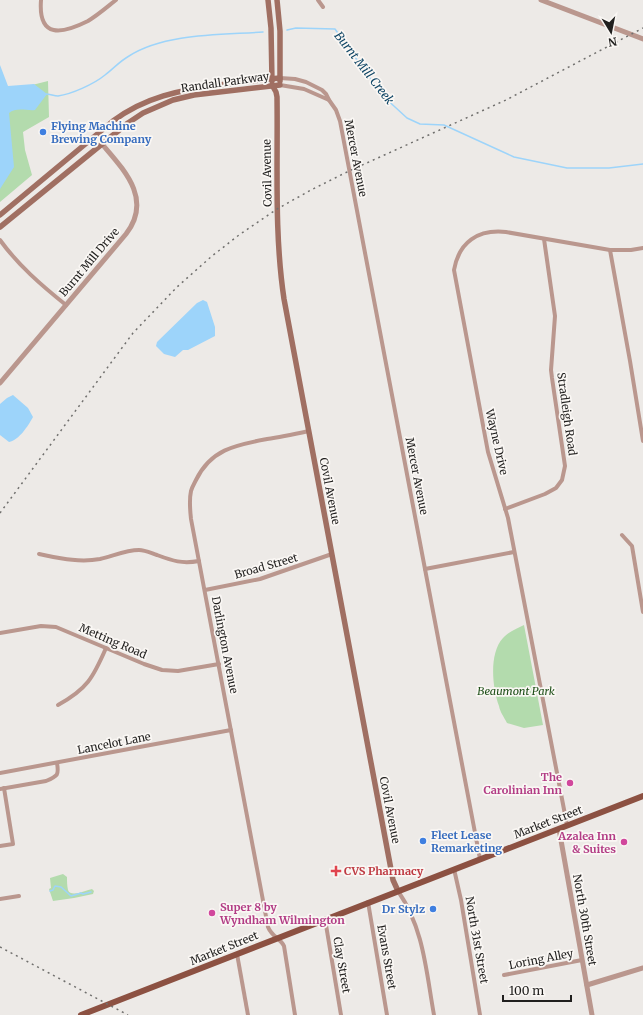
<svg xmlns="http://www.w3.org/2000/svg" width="643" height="1015" font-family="Merriweather,serif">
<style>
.green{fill:#b3dbad}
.water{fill:#9dd4fa}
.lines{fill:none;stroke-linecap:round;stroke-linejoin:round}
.stream{stroke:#9dd4fa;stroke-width:1.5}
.minor{stroke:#ba978e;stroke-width:4}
.tertiary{stroke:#ba978e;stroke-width:5}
.secondary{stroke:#a06f62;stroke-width:5.5}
.primary{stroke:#8c5142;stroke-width:6}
.rail{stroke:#71706e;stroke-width:1.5;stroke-dasharray:2 4;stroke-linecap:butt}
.shop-dot{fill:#3f7fe0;stroke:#faf7f4;stroke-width:1.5}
.hotel-dot{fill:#d1479c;stroke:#faf7f4;stroke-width:1.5}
.health-dot{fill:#e0444e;stroke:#faf7f4;stroke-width:1.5}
.labels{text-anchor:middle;stroke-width:3.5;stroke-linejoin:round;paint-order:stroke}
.street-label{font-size:11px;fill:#201f1e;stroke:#faf7f4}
.shop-label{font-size:11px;font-weight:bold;fill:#366cbe;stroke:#faf7f4;text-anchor:start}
.park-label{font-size:11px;font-style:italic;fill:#1b4d15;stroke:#faf7f4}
.hotel-label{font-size:11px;font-weight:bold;fill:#b23c85;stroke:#faf7f4;text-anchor:end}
.health-label{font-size:11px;font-weight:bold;fill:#be3a42;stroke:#faf7f4;text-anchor:start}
.water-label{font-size:12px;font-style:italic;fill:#0e4565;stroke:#faf7f4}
</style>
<rect width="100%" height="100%" fill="#edeae7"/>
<g class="green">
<path d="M 48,81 L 49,117 L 23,132 L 25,150 L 32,175 L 0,202 L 0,93 Z"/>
<path d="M 524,625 L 543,725 L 524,728 L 507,723 C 504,717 500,712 499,706 C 492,687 489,653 503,638 C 508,632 518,628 524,625 Z"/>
<path d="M 63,874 L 67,877 C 67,881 67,886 68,890 C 71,898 86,890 92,889 L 94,891 L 93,894 L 74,898 L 53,901 L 49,889 L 51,888 L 50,878 Z"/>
</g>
<g class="water">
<path d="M 0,65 L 8,86 L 34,84 L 47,94 L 35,110 C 27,111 16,107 9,113 L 14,167 L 0,189 Z"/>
<path d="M 203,300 L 207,302 L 215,327 L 215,336 L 188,350 L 183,350 L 175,357 L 164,354 L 156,346 L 157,342 L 197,303 Z"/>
<path d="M 13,395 L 28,408 L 33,417 C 28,426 19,440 9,442 L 0,435 L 0,404 L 7,398 Z"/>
</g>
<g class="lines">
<g class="stream">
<path d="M 287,30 L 296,28 L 335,29 L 383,96 L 407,118 L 420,124 L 444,125 L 514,157 L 567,168 L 609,168 L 643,164"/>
<path d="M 46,94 C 50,94 54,96 58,96 C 72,94 94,84 105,75 C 113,69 120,61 129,56 C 165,33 221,35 263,32"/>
<path d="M 50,891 L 53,890 L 55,886 L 61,887 L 71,896 L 81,893 L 83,894 L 91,892"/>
</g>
<g class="minor">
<path d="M 41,0 C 38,39 62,34 88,21 C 98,15 107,7 116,0"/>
<path d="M 318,0 L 323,7"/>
<path d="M 280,78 L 295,79 L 306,82 L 322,90 L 326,94 L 329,100 L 336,110 L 340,121 L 480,859"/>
<path d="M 280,85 L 304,89 L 329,100"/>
<path d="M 0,240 C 18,265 41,285 66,305"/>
<path d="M 610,250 L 630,361 L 643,441"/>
<path d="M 505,509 L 545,494 L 556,488 L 562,480 L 565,466 L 552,378 L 551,370 L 555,316 L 544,239"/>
<path d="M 622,535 L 632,546 L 643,612"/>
<path d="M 39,554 C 59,558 79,563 100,559 C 113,556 126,550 139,550 C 145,550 151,553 157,555 C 173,561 182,564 199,561"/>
<path d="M 425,569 L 514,552"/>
<path d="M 205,590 L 260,579 L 332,554"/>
<path d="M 0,633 L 41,626 L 56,627 L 144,664 L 162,670 L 178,671 L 219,664"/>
<path d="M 58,705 C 87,689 93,678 106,648"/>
<path d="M 0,773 L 231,730"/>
<path d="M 0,789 L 46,781 C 58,776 59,775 57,763"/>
<path d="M 567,825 L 508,518 L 488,452 L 454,270 C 459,242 478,229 506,232 L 610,250 L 631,250 L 643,248"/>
<path d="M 0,846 L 13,844 L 4,788"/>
<path d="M 454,869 L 461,900 L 480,1015"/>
<path d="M 398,891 C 424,929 426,971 434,1015"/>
<path d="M 0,899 L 19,896"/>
<path d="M 368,902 L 387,1015"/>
<path d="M 325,919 L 341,1015"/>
<path d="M 237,954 L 248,1015"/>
<path d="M 504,975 L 582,960"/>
<path d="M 295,1015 L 284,946 C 281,939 272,937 268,927 L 191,519 C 190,510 189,500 191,491 C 192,487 194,484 196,480 C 211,449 236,445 267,439 C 281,437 295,434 309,431"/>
</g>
<g class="tertiary">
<path d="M 541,0 L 643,39"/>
<path d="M 0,383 L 126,234 C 153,199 124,170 102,144"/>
<path d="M 559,829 L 592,1015"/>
<path d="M 587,985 L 643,968"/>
</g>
<g class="secondary">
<path d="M 268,0 L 271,28 L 272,81"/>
<path d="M 277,0 L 280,31 L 280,81"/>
<path d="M 272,85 L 276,92 L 277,97 C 278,165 274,232 284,299 L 393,880 L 398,891"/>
<path d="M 0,215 L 113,121 C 145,97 180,90 219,85 C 239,82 259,80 280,78"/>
<path d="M 0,227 L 102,144 L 128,123 L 143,113 L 173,100 L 194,95 L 280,85"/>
</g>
<path class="primary" d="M 81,1015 L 643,796"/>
<g class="rail">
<path d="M 0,513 L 133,333 L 177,287 L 212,256 L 239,235 L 277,209 L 311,190 L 349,171 L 506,100 L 643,28"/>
<path d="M 0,947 L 128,1015"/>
</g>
</g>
<g class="shop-dot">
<circle cx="43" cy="132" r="4"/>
<circle cx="423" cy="841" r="4"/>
<circle cx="433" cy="909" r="4"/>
</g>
<g class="hotel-dot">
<circle cx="570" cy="783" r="4"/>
<circle cx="624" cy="842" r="4"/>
<circle cx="212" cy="913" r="4"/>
</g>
<path class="health-dot" d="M334 865h4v4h4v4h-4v4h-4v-4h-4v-4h4z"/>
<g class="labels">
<g class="street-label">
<text transform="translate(225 82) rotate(-8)" y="4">Randall Parkway</text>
<text transform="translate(356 158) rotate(79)" y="4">Mercer Avenue</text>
<text transform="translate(267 173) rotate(-91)" y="4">Covil Avenue</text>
<text transform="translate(89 262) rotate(-50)" y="4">Burnt Mill Drive</text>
<text transform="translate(567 414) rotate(82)" y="4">Stradleigh Road</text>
<text transform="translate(497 442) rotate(77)" y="4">Wayne Drive</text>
<text transform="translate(417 476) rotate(79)" y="4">Mercer Avenue</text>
<text transform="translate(330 491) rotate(79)" y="4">Covil Avenue</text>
<text transform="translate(266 566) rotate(-16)" y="4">Broad Street</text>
<text transform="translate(113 641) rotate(23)" y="4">Metting Road</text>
<text transform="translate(225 645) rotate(79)" y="4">Darlington Avenue</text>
<text transform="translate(114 743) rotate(-11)" y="4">Lancelot Lane</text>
<text transform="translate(390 810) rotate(79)" y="4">Covil Avenue</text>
<text transform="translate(548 822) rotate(-21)" y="4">Market Street</text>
<text transform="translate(585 920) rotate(80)" y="4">North 30th Street</text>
<text transform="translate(477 940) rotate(80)" y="4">North 31st Street</text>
<text transform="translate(224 948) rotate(-22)" y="4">Market Street</text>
<text transform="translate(387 957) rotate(80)" y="4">Evans Street</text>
<text transform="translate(541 959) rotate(-11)" y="4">Loring Alley</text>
<text transform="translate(342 965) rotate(80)" y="4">Clay Street</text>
</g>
<g class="shop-label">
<text x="51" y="130">Flying Machine<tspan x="51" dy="13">Brewing Company</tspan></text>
<text x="431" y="839">Fleet Lease<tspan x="431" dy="13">Remarketing</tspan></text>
<text x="425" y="913" text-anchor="end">Dr Stylz</text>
</g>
<g class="park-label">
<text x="516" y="695">Beaumont Park</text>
</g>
<g class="hotel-label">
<text x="562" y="781">The<tspan x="562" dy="13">Carolinian Inn</tspan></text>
<text x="616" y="840">Azalea Inn<tspan x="616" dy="13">&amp; Suites</tspan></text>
<text x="220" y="911" text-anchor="start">Super 8 by<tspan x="220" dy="13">Wyndham Wilmington</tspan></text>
</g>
<g class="health-label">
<text x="344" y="875">CVS Pharmacy</text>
</g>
<g class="water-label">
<text transform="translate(364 68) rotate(52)" y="4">Burnt Mill Creek</text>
</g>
</g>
<g transform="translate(611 32) rotate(170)" stroke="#faf7f4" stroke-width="3" paint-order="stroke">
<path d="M0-3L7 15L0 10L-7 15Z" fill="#201f1e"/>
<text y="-6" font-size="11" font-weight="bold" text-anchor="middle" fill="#201f1e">N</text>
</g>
<path d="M503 995v6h68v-6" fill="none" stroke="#201f1e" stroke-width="2"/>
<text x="509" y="995" font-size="12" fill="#201f1e" stroke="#faf7f4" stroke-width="3" paint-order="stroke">100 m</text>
</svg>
